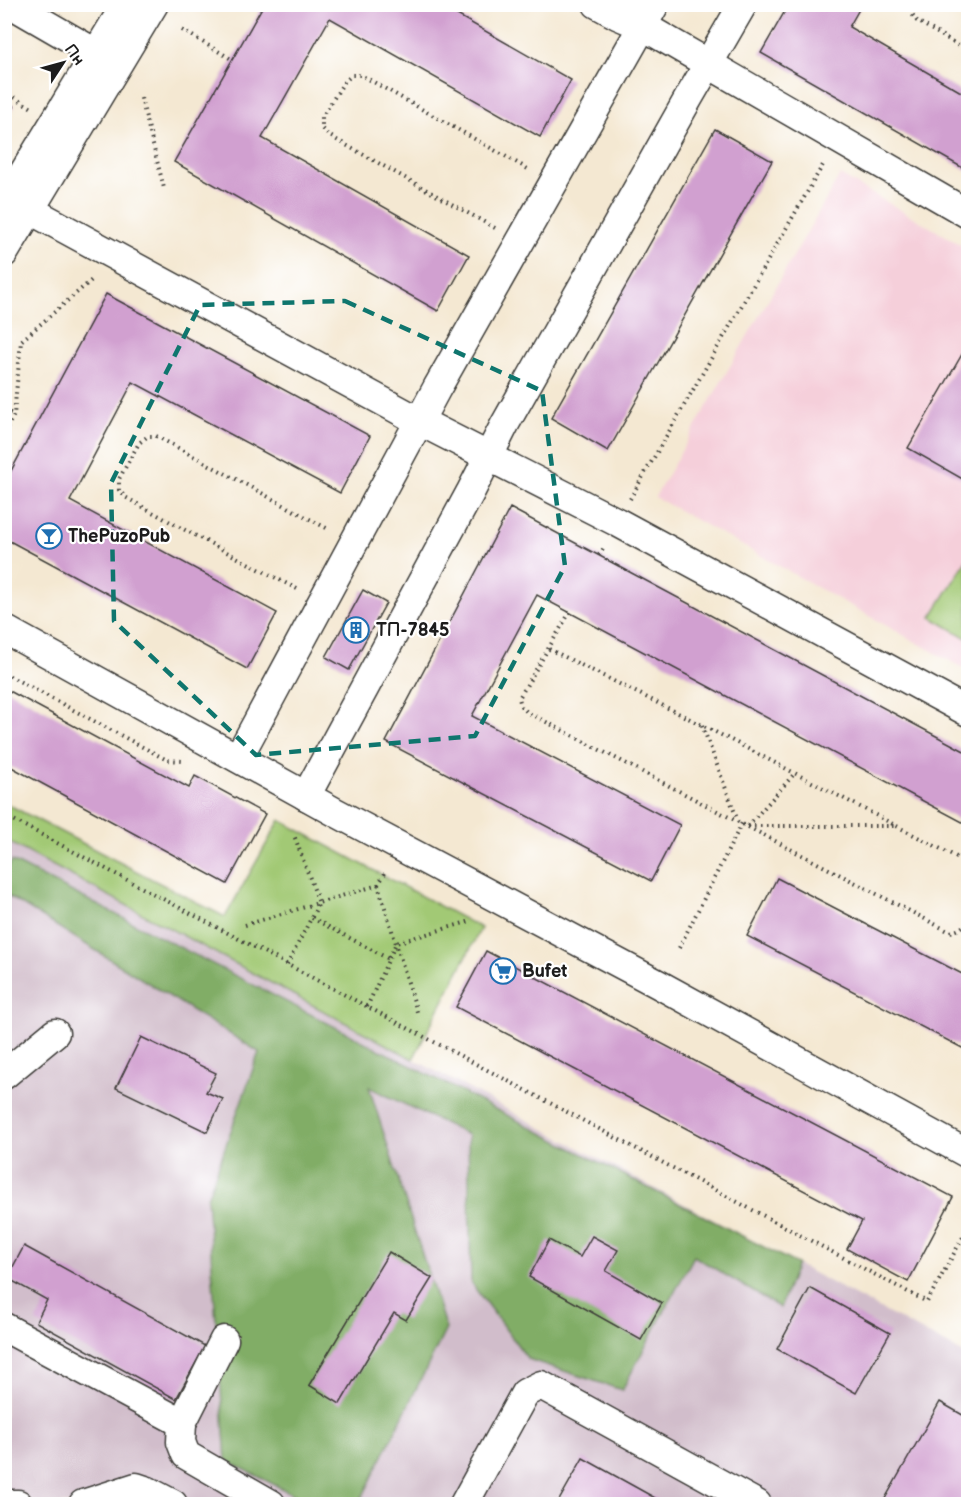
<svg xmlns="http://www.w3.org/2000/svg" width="973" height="1509" font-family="'Balsamiq Sans',sans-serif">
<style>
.built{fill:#f5cfda}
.industrial{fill:#d1bdcb}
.green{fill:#a2c974;stroke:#5f7248;stroke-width:1.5}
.forest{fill:#81ad66;stroke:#4e6441;stroke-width:1.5}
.building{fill:#d1a0d0}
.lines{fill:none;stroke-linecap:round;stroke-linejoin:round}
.minor-casing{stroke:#3c3b37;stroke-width:31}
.path{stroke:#3c3b37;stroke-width:4;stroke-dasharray:1.5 4.5;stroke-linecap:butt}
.minor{stroke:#fff;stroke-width:28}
.marked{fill:none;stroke:#0f766e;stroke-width:4.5;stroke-dasharray:12 8;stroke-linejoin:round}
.labels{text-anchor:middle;stroke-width:4.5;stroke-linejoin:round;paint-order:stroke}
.poi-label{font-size:18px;font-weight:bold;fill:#1c1c1c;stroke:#fff;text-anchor:start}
</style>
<rect width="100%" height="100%" fill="#fff"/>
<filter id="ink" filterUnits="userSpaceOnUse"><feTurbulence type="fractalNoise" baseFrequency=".0167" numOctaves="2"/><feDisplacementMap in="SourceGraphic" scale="12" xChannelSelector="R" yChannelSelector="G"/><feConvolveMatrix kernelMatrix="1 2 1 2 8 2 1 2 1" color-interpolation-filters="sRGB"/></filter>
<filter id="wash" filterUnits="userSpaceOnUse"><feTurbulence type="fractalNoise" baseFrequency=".008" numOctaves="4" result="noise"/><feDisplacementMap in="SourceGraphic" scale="24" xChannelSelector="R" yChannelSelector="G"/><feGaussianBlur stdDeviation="1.35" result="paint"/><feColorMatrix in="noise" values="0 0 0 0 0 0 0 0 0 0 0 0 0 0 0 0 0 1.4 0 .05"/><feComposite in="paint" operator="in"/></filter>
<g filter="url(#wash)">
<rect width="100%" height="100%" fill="#f4e8d2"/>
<path class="built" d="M 840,175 L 968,249 L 968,671 L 655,497 Z"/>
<path class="industrial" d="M 4,840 L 968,1356 L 968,1504 L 5,1504 Z"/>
<g class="green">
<path d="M 968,558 L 968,639 L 931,617 Z"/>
<path d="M 5,803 L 225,917 L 280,820 L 481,928 L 413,1059 L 5,840 Z"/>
</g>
<path class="forest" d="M 12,861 L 797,1264 L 780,1308 L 694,1256 L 622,1390 L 528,1359 L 471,1283 L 468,1135 L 369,1087 L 446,1329 L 359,1504 L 312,1504 L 226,1460 L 207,1198 L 259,1052 L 5,894 L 4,873 Z"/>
<g id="blocks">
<g class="building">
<path d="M 264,4 L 438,4 L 571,80 L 540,137 L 330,18 L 262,138 L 469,255 L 438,311 L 174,162 Z"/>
<path d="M 789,4 L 862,4 L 849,27 L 968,96 L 968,171 L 761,53 Z"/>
<path d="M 4,101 L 14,106 L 4,123 Z"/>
<path d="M 715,129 L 772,161 L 608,451 L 551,418 Z"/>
<path d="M 106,294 L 370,436 L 340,493 L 133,382 L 70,501 L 277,613 L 247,669 L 4,538 L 4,484 Z"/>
<path d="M 968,344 L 968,477 L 966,481 L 908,448 Z"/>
<path d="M 510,508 L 968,753 L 968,825 L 537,595 L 472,716 L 680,825 L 651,881 L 386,742 Z"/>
<path d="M 363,590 L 386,603 L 349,670 L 326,657 Z"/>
<path d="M 4,688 L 189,788 L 195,776 L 265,814 L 227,884 L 4,763 Z"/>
<path d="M 777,878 L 968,977 L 968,1051 L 747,936 Z"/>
<path d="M 486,951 L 953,1197 L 908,1282 L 847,1249 L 862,1221 L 456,1007 Z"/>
<path d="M 141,1037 L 216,1073 L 206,1092 L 223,1099 L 207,1132 L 116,1088 Z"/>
<path d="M 592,1236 L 618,1250 L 606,1271 L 662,1303 L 641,1340 L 529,1277 L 549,1240 L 580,1257 Z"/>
<path d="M 24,1246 L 205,1346 L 176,1399 L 36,1322 L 47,1300 L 7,1278 Z"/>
<path d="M 389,1252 L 432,1278 L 406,1320 L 394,1313 L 340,1404 L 309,1385 Z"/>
<path d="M 810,1288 L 890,1333 L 856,1393 L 777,1349 Z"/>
<path d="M 940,1402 L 968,1418 L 968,1504 L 882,1504 Z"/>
<path d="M 583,1458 L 666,1504 L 557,1504 Z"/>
</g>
</g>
</g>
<g filter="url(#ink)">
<use href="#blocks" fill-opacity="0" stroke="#3c3b37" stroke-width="1.5"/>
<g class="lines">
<g class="minor-casing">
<g id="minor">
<path d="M 11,4 L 113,63"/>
<path d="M 597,4 L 617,15 L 643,26 L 968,214"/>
<path d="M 8,198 L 419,421 L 617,522 L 968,712"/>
<path d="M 4,205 L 126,4"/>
<path d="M 4,253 L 154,4"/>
<path d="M 4,629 L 335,812 L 658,984 L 968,1154"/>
<path d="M 238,758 L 437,388 L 655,4"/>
<path d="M 306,796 L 470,493 L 505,424 L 688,99 L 743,4"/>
<path d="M 4,1075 L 55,1033"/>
<path d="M 4,1327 L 182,1423"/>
<path d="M 224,1340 L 182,1423 L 181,1442 L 186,1455 L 271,1504"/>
<path d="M 4,1504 L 18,1504"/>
<path d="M 83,1504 L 136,1487 L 148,1491 L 173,1504"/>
<path d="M 464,1504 L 525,1393 L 541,1385 L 757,1504"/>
</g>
</g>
<g class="path">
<path d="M 916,4 L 912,14 L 917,21 L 968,51"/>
<path d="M 182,30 L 233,60"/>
<path d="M 4,91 L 32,108"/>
<path d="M 141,98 L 164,188"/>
<path d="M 495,228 L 328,135 L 322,129 L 322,117 L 344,82 L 352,75 L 361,75 L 528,169"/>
<path d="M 4,410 L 14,415"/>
<path d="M 4,433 L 14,415 L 21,341 L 94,278"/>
<path d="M 630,499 L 824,163"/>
<path d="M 599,555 L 605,546"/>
<path d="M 297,589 L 185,530 L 125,497 L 119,490 L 119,479 L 139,443 L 148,436 L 156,436 L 330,530"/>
<path d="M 570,612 L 519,698 L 521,706 L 527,712 L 950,932 C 960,930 964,927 968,919"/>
<path d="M 549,649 L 702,725 L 968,863"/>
<path d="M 4,673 L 167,760 L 183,761"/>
<path d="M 702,725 L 738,821"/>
<path d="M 4,815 L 927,1302 L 968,1228"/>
<path d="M 748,826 L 897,826"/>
<path d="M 748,826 L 795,773"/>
<path d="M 378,885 L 387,870"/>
<path d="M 312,918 L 389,959"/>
<path d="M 245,925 L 378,885 L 418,1015"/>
<path d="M 679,948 L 742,823"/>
<path d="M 287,965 L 319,903 L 294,835"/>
<path d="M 367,1007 L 396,943 L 471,921"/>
</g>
<use href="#minor" class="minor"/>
</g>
</g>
<path class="marked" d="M 345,301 L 542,391 L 565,566 L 475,736 L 256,755 L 114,621 L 111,483 L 200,305 Z"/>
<defs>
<g id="bar-ring" transform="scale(1.35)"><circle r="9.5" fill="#fff" stroke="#1f6fb2" stroke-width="1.5"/><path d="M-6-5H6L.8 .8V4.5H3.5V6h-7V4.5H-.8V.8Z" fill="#1f6fb2"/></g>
<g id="building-ring" transform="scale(1.35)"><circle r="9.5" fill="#fff" stroke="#1f6fb2" stroke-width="1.5"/><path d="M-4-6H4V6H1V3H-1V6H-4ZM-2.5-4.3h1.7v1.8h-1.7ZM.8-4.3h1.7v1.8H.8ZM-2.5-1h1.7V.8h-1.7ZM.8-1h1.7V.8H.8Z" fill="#1f6fb2"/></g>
<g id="supermarket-ring" transform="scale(1.35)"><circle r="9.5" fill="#fff" stroke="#1f6fb2" stroke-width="1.5"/><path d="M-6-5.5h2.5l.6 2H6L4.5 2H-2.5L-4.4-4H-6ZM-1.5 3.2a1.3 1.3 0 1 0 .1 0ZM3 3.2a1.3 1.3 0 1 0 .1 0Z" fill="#1f6fb2"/></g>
</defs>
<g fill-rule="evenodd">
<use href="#bar-ring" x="49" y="536"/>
<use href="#building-ring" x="356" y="630"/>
<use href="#supermarket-ring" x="503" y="971"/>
</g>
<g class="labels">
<g class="poi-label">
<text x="68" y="542">ThePuzoPub</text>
<text x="376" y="636">ТП-7845</text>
<text x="522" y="977">Bufet</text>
</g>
</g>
<rect width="973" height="1509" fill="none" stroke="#fff" stroke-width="24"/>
<g transform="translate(63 63) rotate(54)" stroke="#ffffff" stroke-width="4.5" paint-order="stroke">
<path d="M0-4.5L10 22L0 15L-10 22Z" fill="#1c1c1c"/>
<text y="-9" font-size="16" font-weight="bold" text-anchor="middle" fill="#1c1c1c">Пн</text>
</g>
</svg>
